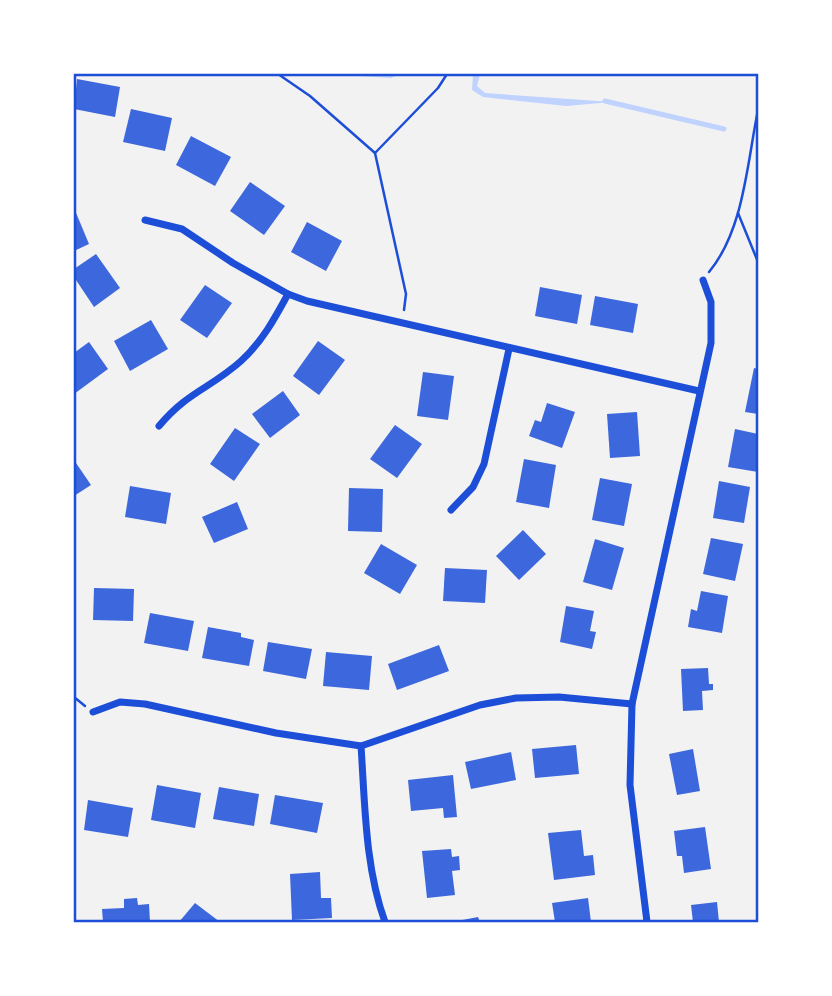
<svg xmlns="http://www.w3.org/2000/svg" width="832" height="996" font-family="'Alegreya Sans',sans-serif">
<style>
.water{fill:#bfd3fe}
.lines{fill:none;stroke-linecap:round;stroke-linejoin:round}
.stream{stroke:#bfd3fe;stroke-width:5}
.building{fill:#3d67dc}
.path{stroke:#1d4ed8;stroke-width:2.5}
.minor{stroke:#1d4ed8;stroke-width:7}
.neatline{fill:none;stroke:#1d4ed8;stroke-width:2.5}
</style>
<rect width="100%" height="100%" fill="#f2f2f2"/>
<g class="water">
<path d="M 329,74 L 401,74 L 391,78 Z"/>
<path d="M 473,74 L 480,74 L 477,86 L 485,93 L 612,102 L 566,106 L 483,97 L 472,90 Z"/>
</g>
<g class="lines">
<path class="stream" d="M 605,101 L 724,129"/>
</g>
<g class="building">
<path d="M 77,79 L 120,87 L 115,117 L 74,109 Z"/>
<path d="M 131,109 L 172,118 L 165,151 L 123,142 Z"/>
<path d="M 191,136 L 231,157 L 215,186 L 176,165 Z"/>
<path d="M 250,182 L 285,206 L 264,235 L 230,211 Z"/>
<path d="M 74,208 L 89,244 L 74,251 Z"/>
<path d="M 307,222 L 342,241 L 326,271 L 291,252 Z"/>
<path d="M 96,254 L 120,288 L 94,307 L 74,277 L 74,269 Z"/>
<path d="M 205,285 L 232,303 L 207,338 L 180,320 Z"/>
<path d="M 540,287 L 582,295 L 577,324 L 535,316 Z"/>
<path d="M 595,296 L 638,304 L 633,333 L 590,325 Z"/>
<path d="M 151,320 L 168,349 L 130,371 L 114,341 Z"/>
<path d="M 318,341 L 345,360 L 319,395 L 293,376 Z"/>
<path d="M 89,342 L 108,369 L 74,394 L 74,353 Z"/>
<path d="M 754,368 L 758,369 L 758,414 L 745,412 Z"/>
<path d="M 423,372 L 454,376 L 448,420 L 417,416 Z"/>
<path d="M 283,391 L 300,415 L 270,438 L 252,414 Z"/>
<path d="M 547,403 L 575,412 L 562,448 L 529,436 L 535,420 L 541,422 Z"/>
<path d="M 637,412 L 640,456 L 610,458 L 607,414 Z"/>
<path d="M 395,425 L 422,444 L 397,478 L 370,459 Z"/>
<path d="M 235,428 L 260,444 L 234,481 L 210,464 Z"/>
<path d="M 735,429 L 758,434 L 758,472 L 728,467 Z"/>
<path d="M 524,459 L 556,465 L 549,508 L 516,502 Z"/>
<path d="M 74,460 L 91,485 L 74,496 Z"/>
<path d="M 600,478 L 632,484 L 624,526 L 592,520 Z"/>
<path d="M 719,481 L 750,487 L 744,523 L 713,518 Z"/>
<path d="M 130,486 L 171,493 L 166,524 L 125,517 Z"/>
<path d="M 349,488 L 383,489 L 382,532 L 348,531 Z"/>
<path d="M 237,502 L 248,529 L 214,543 L 202,517 Z"/>
<path d="M 523,530 L 546,554 L 519,580 L 496,556 Z"/>
<path d="M 711,538 L 743,544 L 735,581 L 703,574 Z"/>
<path d="M 595,539 L 624,548 L 612,590 L 583,582 Z"/>
<path d="M 381,544 L 417,565 L 400,594 L 364,573 Z"/>
<path d="M 445,568 L 487,570 L 485,603 L 443,601 Z"/>
<path d="M 94,588 L 134,589 L 133,621 L 93,620 Z"/>
<path d="M 701,591 L 728,596 L 722,633 L 688,627 L 691,609 L 697,611 Z"/>
<path d="M 566,606 L 594,611 L 590,631 L 596,632 L 592,649 L 560,642 Z"/>
<path d="M 150,613 L 194,621 L 188,651 L 144,643 Z"/>
<path d="M 208,627 L 241,633 L 241,637 L 254,640 L 249,666 L 202,658 Z"/>
<path d="M 268,642 L 312,649 L 306,679 L 263,671 Z"/>
<path d="M 439,645 L 449,671 L 397,690 L 388,664 Z"/>
<path d="M 326,652 L 372,656 L 369,690 L 323,686 Z"/>
<path d="M 708,668 L 709,684 L 713,684 L 713,690 L 702,691 L 703,710 L 683,711 L 681,669 Z"/>
<path d="M 576,745 L 579,774 L 535,778 L 532,749 Z"/>
<path d="M 693,749 L 700,791 L 677,795 L 669,754 Z"/>
<path d="M 511,752 L 516,780 L 471,789 L 465,762 Z"/>
<path d="M 453,775 L 457,817 L 444,818 L 443,808 L 411,811 L 408,780 Z"/>
<path d="M 157,785 L 201,793 L 195,828 L 151,820 Z"/>
<path d="M 219,787 L 259,794 L 254,826 L 213,819 Z"/>
<path d="M 275,795 L 323,803 L 317,833 L 270,824 Z"/>
<path d="M 88,800 L 133,808 L 128,837 L 84,830 Z"/>
<path d="M 705,827 L 711,869 L 684,873 L 682,856 L 677,856 L 674,831 Z"/>
<path d="M 581,830 L 584,856 L 593,855 L 595,875 L 554,880 L 548,833 Z"/>
<path d="M 451,849 L 452,857 L 459,856 L 460,870 L 452,871 L 455,895 L 427,898 L 422,851 Z"/>
<path d="M 320,872 L 321,898 L 331,898 L 332,918 L 292,920 L 290,874 Z"/>
<path d="M 137,898 L 138,905 L 149,904 L 150,922 L 103,922 L 102,909 L 124,908 L 124,899 Z"/>
<path d="M 588,898 L 591,922 L 555,922 L 552,903 Z"/>
<path d="M 717,902 L 719,922 L 693,922 L 691,905 Z"/>
<path d="M 195,903 L 220,922 L 179,922 Z"/>
<path d="M 478,917 L 480,922 L 458,922 L 457,921 Z"/>
</g>
<g class="lines">
<g class="path">
<path d="M 278,74 L 310,96 L 375,153 L 438,88 L 447,74"/>
<path d="M 375,153 L 406,294 L 404,310"/>
<path d="M 738,213 L 758,262"/>
<path d="M 709,272 C 744,230 747,163 758,110"/>
<path d="M 74,697 L 85,706"/>
</g>
<g class="minor">
<path d="M 145,220 L 182,229 L 233,263 L 288,294 L 307,301 L 699,391"/>
<path d="M 159,426 C 187,392 211,388 241,361 C 262,342 275,318 288,294"/>
<path d="M 451,510 L 473,487 L 484,464 L 509,349"/>
<path d="M 93,712 L 120,702 L 145,704 L 276,733 L 361,746 L 480,705 L 516,698 L 559,697 L 632,704"/>
<path d="M 361,746 C 365,804 365,867 385,922"/>
<path d="M 647,922 L 630,785 L 632,704 L 711,343 L 711,302 L 703,280"/>
</g>
</g>
<rect width="832" height="996" fill="none" stroke="#ffffff" stroke-width="150"/>
<rect x="75" y="75" width="682" height="846" class="neatline"/>
</svg>
